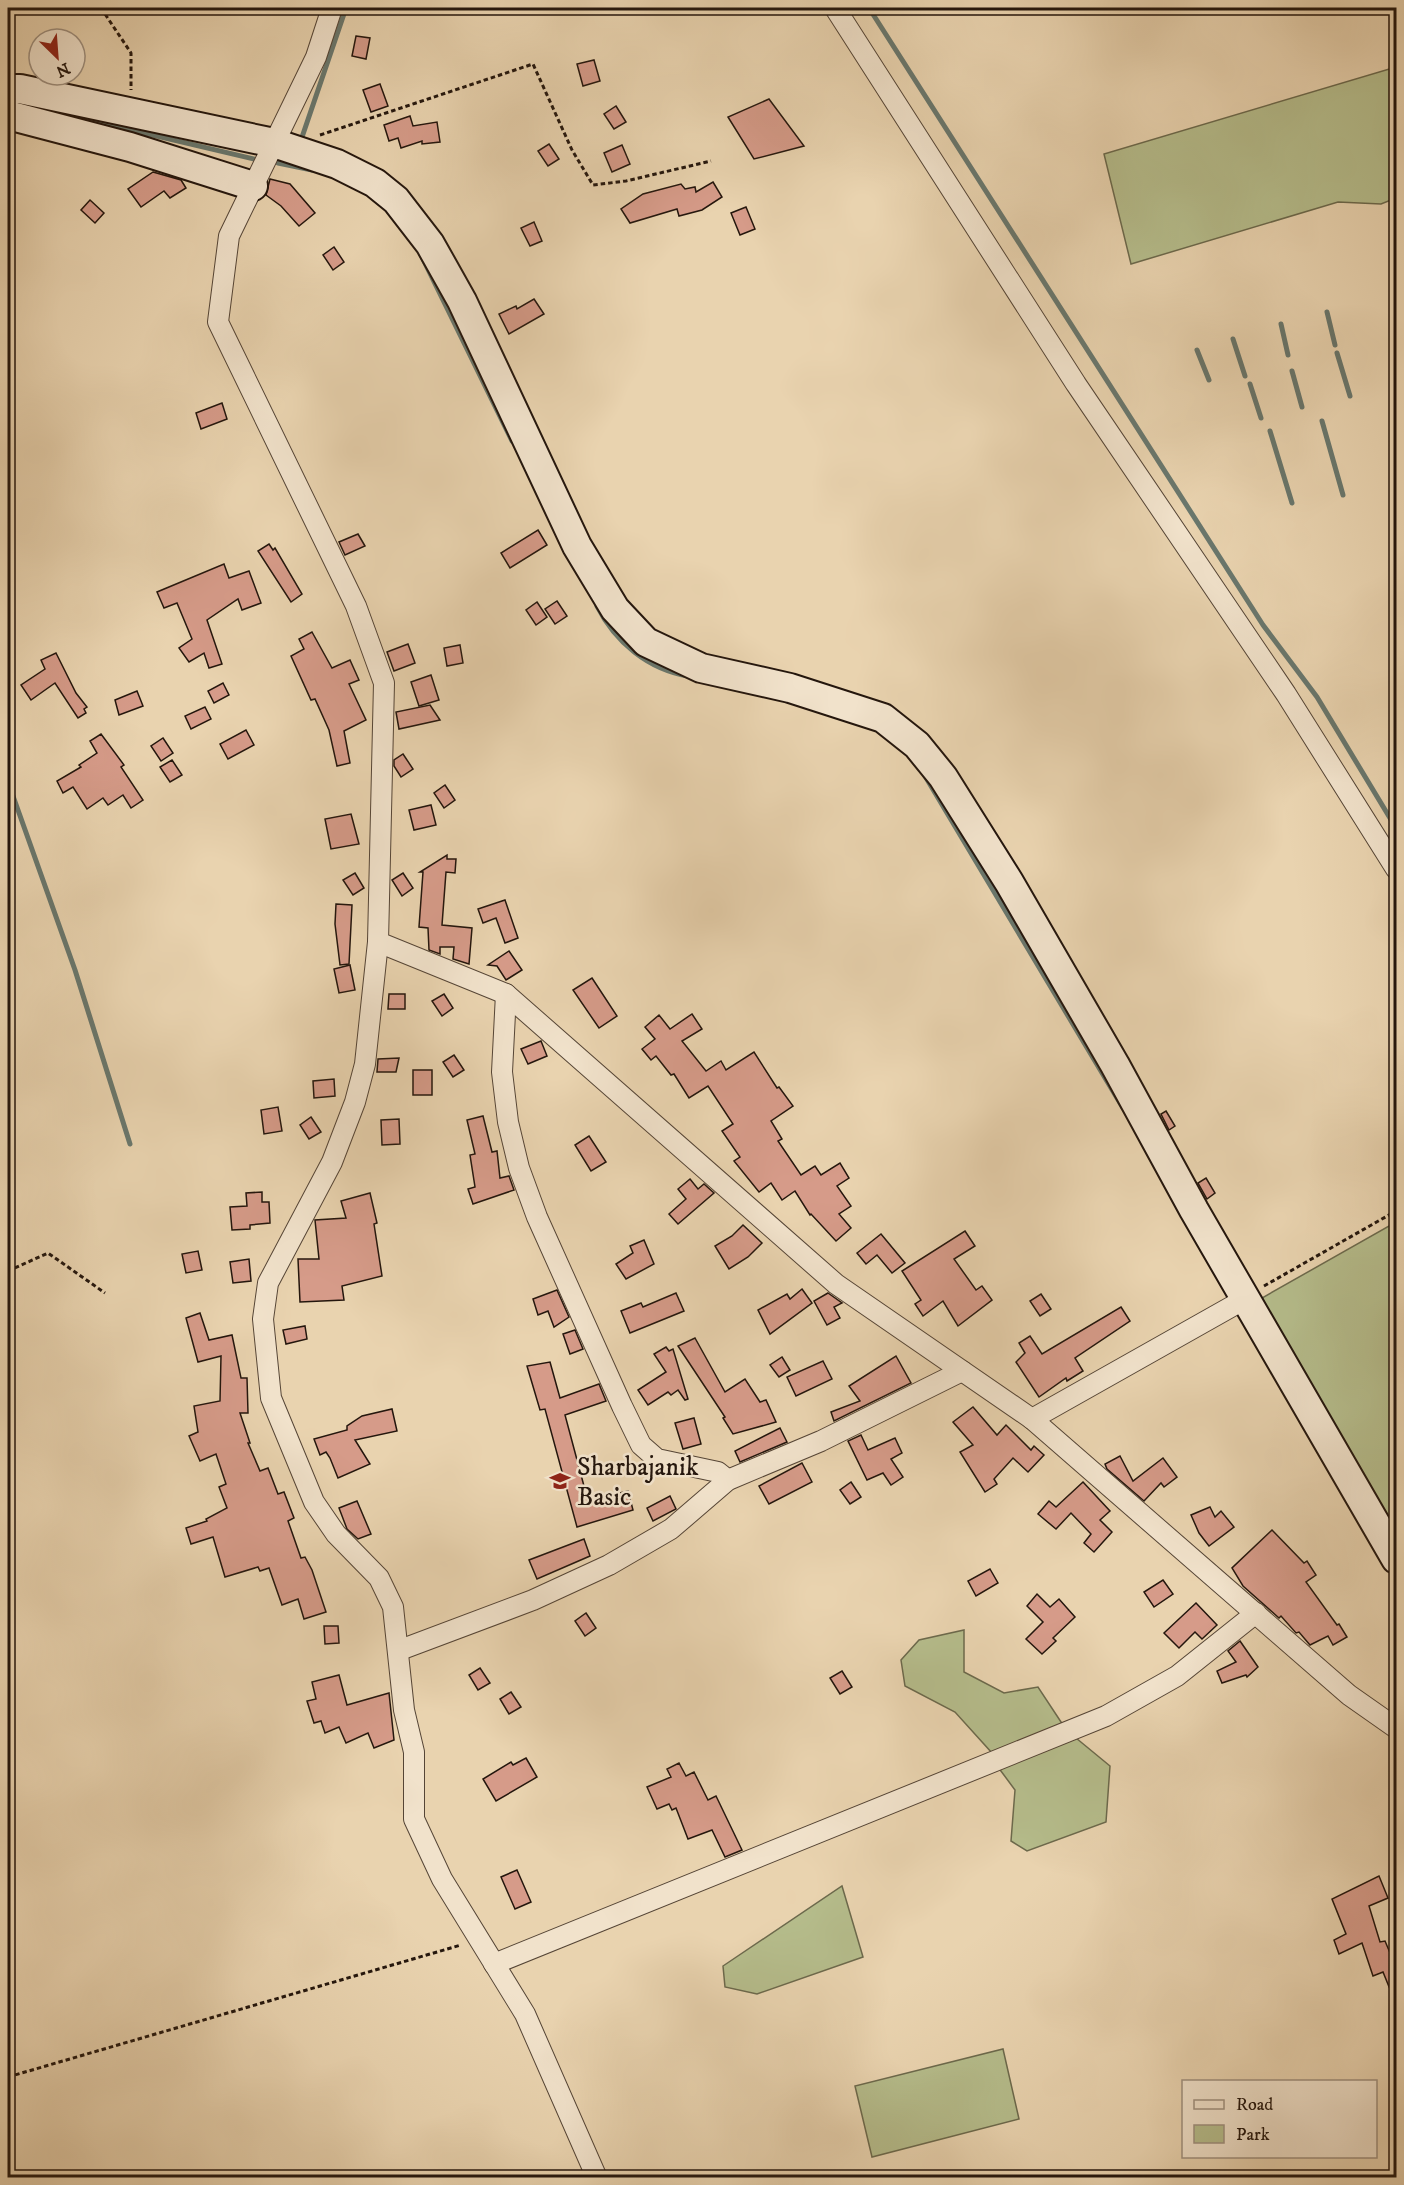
<svg xmlns="http://www.w3.org/2000/svg" width="1404" height="2185" font-family="'IM FELL DW Pica',serif">
<style>
.green{fill:#b5bc8b;stroke:#6c694c;stroke-width:1.5}
.lines{fill:none;stroke-linecap:round;stroke-linejoin:round}
.stream{stroke:#69776d;stroke-width:5}
.building{fill:#d69b89;stroke:#24160d;stroke-width:1.5}
.street-casing{stroke:#554536;stroke-width:22}
.secondary-casing{stroke:#24160d;stroke-width:32}
.path{stroke:#24160d;stroke-width:3;stroke-dasharray:4.5 3;stroke-linecap:butt}
.street{stroke:#f1e2cb;stroke-width:20}
.secondary{stroke:#f1e2cb;stroke-width:28}
.labels{text-anchor:middle;stroke-width:5;stroke-linejoin:round;paint-order:stroke}
.poi-label{font-size:26px;fill:#24160d;stroke:#f1e2cb;text-anchor:start}
</style>
<rect width="100%" height="100%" fill="#e9d3af"/>
<filter id="stains"><feTurbulence type="fractalNoise" baseFrequency=".00333" numOctaves="4"/><feColorMatrix values="0 0 0 0 .2 0 0 0 0 .09 0 0 0 0 .02 0 0 0 .5 -.17"/></filter>
<radialGradient id="worn" r=".72"><stop offset=".6" stop-color="#630" stop-opacity="0"/><stop offset="1" stop-color="#630" stop-opacity=".3"/></radialGradient>
<g class="green">
<path d="M 1396,67 L 1396,198 L 1381,204 L 1338,202 L 1131,264 L 1104,154 Z"/>
<path d="M 1396,1222 L 1396,1539 L 1316,1400 L 1262,1298 Z"/>
<path d="M 964,1630 L 964,1672 L 1004,1693 L 1038,1687 L 1063,1725 L 993,1754 L 955,1712 L 905,1686 L 901,1660 L 919,1640 Z"/>
<path d="M 1076,1738 L 1110,1766 L 1106,1822 L 1027,1851 L 1011,1841 L 1015,1790 L 998,1767 Z"/>
<path d="M 842,1886 L 863,1957 L 757,1994 L 725,1987 L 723,1966 Z"/>
<path d="M 1003,2049 L 1019,2119 L 872,2157 L 855,2086 Z"/>
</g>
<g class="lines">
<g class="stream">
<path d="M 869,8 L 1263,625 L 1317,697 L 1396,828"/>
<path d="M 38,108 L 258,160"/>
<path d="M 300,143 L 346,8"/>
<path d="M 278,163 L 312,170"/>
<path d="M 421,255 L 512,441"/>
<path d="M 1327,312 L 1335,345"/>
<path d="M 1281,324 L 1288,355"/>
<path d="M 1233,339 L 1245,376"/>
<path d="M 1197,350 L 1209,380"/>
<path d="M 1337,353 L 1350,396"/>
<path d="M 1292,371 L 1302,407"/>
<path d="M 1250,384 L 1261,418"/>
<path d="M 1322,421 L 1343,495"/>
<path d="M 1270,431 L 1292,503"/>
<path d="M 597,606 C 616,643 648,669 688,676"/>
<path d="M 925,776 L 1123,1108"/>
<path d="M 8,782 L 75,970 L 130,1144"/>
</g>
</g>
<g class="building">
<path d="M 356,36 L 370,38 L 366,59 L 352,56 Z"/>
<path d="M 594,60 L 600,81 L 583,86 L 577,64 Z"/>
<path d="M 380,84 L 388,106 L 371,112 L 363,90 Z"/>
<path d="M 769,99 L 804,146 L 754,159 L 728,117 Z"/>
<path d="M 616,106 L 626,122 L 614,129 L 604,114 Z"/>
<path d="M 410,116 L 413,126 L 437,122 L 440,142 L 422,144 L 422,141 L 401,148 L 398,138 L 389,141 L 384,125 Z"/>
<path d="M 549,144 L 559,159 L 548,166 L 538,151 Z"/>
<path d="M 622,145 L 630,164 L 612,172 L 604,153 Z"/>
<path d="M 153,172 L 181,180 L 186,188 L 170,198 L 164,191 L 141,207 L 128,189 Z"/>
<path d="M 270,179 L 290,184 L 315,213 L 299,226 L 281,206 L 266,195 Z"/>
<path d="M 713,182 L 722,197 L 702,210 L 679,216 L 677,209 L 630,223 L 621,209 L 643,194 L 681,184 L 685,189 L 695,187 L 696,192 Z"/>
<path d="M 90,200 L 104,213 L 95,223 L 81,210 Z"/>
<path d="M 746,207 L 755,229 L 740,235 L 731,213 Z"/>
<path d="M 534,222 L 542,241 L 530,246 L 521,228 Z"/>
<path d="M 334,247 L 344,262 L 333,270 L 323,255 Z"/>
<path d="M 534,299 L 544,314 L 509,334 L 499,314 L 516,306 L 517,309 Z"/>
<path d="M 222,403 L 227,419 L 201,429 L 196,413 Z"/>
<path d="M 538,530 L 547,545 L 510,568 L 501,553 Z"/>
<path d="M 358,534 L 365,546 L 345,555 L 339,542 Z"/>
<path d="M 269,544 L 273,550 L 275,548 L 302,594 L 291,602 L 258,551 Z"/>
<path d="M 224,564 L 229,578 L 249,571 L 261,603 L 242,610 L 238,599 L 207,620 L 222,664 L 209,668 L 204,653 L 189,662 L 179,648 L 192,639 L 177,603 L 164,608 L 157,592 Z"/>
<path d="M 557,601 L 567,616 L 555,624 L 545,609 Z"/>
<path d="M 537,602 L 547,617 L 536,625 L 526,610 Z"/>
<path d="M 312,632 L 332,668 L 350,660 L 359,680 L 349,684 L 366,720 L 344,731 L 350,763 L 337,766 L 329,730 L 315,699 L 311,700 L 291,656 L 304,649 L 299,639 Z"/>
<path d="M 408,644 L 415,663 L 394,671 L 387,652 Z"/>
<path d="M 460,645 L 463,663 L 447,666 L 444,648 Z"/>
<path d="M 56,653 L 76,693 L 87,707 L 84,709 L 86,713 L 78,718 L 55,683 L 31,700 L 21,685 L 45,669 L 41,660 Z"/>
<path d="M 431,675 L 439,700 L 419,706 L 411,682 Z"/>
<path d="M 223,683 L 229,695 L 214,703 L 208,691 Z"/>
<path d="M 137,691 L 143,706 L 119,715 L 115,700 Z"/>
<path d="M 430,705 L 440,720 L 399,729 L 396,712 Z"/>
<path d="M 205,707 L 211,719 L 191,729 L 185,716 Z"/>
<path d="M 246,730 L 254,745 L 228,759 L 220,744 Z"/>
<path d="M 101,734 L 124,765 L 121,767 L 143,800 L 131,808 L 123,795 L 108,805 L 103,798 L 87,809 L 73,787 L 63,793 L 57,781 L 81,767 L 79,765 L 97,753 L 90,741 Z"/>
<path d="M 163,738 L 173,753 L 161,761 L 151,746 Z"/>
<path d="M 403,754 L 413,769 L 401,777 L 394,766 L 394,760 Z"/>
<path d="M 172,760 L 182,775 L 170,782 L 160,767 Z"/>
<path d="M 445,785 L 455,800 L 444,808 L 434,793 Z"/>
<path d="M 431,805 L 436,825 L 414,830 L 409,810 Z"/>
<path d="M 351,814 L 359,844 L 331,849 L 325,819 Z"/>
<path d="M 447,855 L 447,859 L 456,859 L 455,873 L 446,872 L 442,925 L 472,928 L 469,964 L 453,959 L 454,947 L 440,947 L 440,954 L 429,950 L 428,928 L 419,927 L 423,872 L 420,872 Z"/>
<path d="M 355,873 L 364,888 L 353,895 L 343,880 Z"/>
<path d="M 403,873 L 413,888 L 402,896 L 392,880 Z"/>
<path d="M 505,900 L 518,938 L 505,943 L 496,918 L 483,923 L 478,909 Z"/>
<path d="M 336,904 L 352,905 L 349,964 L 340,965 L 335,924 Z"/>
<path d="M 509,951 L 522,970 L 506,980 L 497,966 L 488,965 Z"/>
<path d="M 350,965 L 355,990 L 339,993 L 334,969 Z"/>
<path d="M 592,978 L 617,1016 L 599,1028 L 573,990 Z"/>
<path d="M 389,994 L 405,994 L 405,1009 L 388,1009 Z"/>
<path d="M 444,994 L 453,1008 L 442,1016 L 432,1001 Z"/>
<path d="M 692,1014 L 702,1029 L 682,1041 L 706,1071 L 721,1061 L 726,1070 L 754,1052 L 777,1088 L 779,1087 L 793,1106 L 771,1121 L 782,1139 L 778,1141 L 801,1175 L 815,1166 L 821,1175 L 840,1163 L 849,1178 L 837,1186 L 851,1206 L 839,1214 L 851,1228 L 836,1241 L 811,1214 L 810,1215 L 795,1191 L 782,1200 L 771,1183 L 759,1192 L 734,1161 L 740,1157 L 722,1131 L 733,1124 L 708,1086 L 689,1098 L 674,1074 L 671,1075 L 656,1056 L 651,1060 L 642,1049 L 655,1039 L 645,1027 L 659,1015 L 670,1029 Z"/>
<path d="M 541,1041 L 547,1056 L 528,1064 L 521,1049 Z"/>
<path d="M 454,1055 L 464,1070 L 453,1077 L 443,1062 Z"/>
<path d="M 399,1058 L 396,1072 L 377,1072 L 378,1059 Z"/>
<rect x="413" y="1070" width="19" height="25"/>
<path d="M 334,1079 L 335,1096 L 314,1098 L 313,1081 Z"/>
<path d="M 278,1107 L 282,1131 L 264,1134 L 261,1110 Z"/>
<path d="M 1166,1111 L 1175,1126 L 1169,1130 L 1161,1114 Z"/>
<path d="M 483,1116 L 492,1152 L 497,1151 L 500,1178 L 509,1176 L 514,1190 L 473,1204 L 468,1189 L 475,1187 L 470,1155 L 475,1154 L 467,1120 Z"/>
<path d="M 311,1117 L 321,1132 L 309,1139 L 300,1125 Z"/>
<path d="M 399,1119 L 400,1144 L 382,1145 L 381,1120 Z"/>
<path d="M 589,1136 L 606,1162 L 591,1171 L 575,1145 Z"/>
<path d="M 1206,1178 L 1215,1193 L 1207,1199 L 1198,1183 Z"/>
<path d="M 690,1179 L 698,1189 L 704,1184 L 714,1193 L 678,1224 L 669,1214 L 686,1199 L 678,1189 Z"/>
<path d="M 262,1192 L 262,1202 L 269,1202 L 270,1223 L 250,1225 L 250,1229 L 232,1230 L 230,1207 L 247,1206 L 246,1193 Z"/>
<path d="M 370,1193 L 377,1223 L 374,1224 L 382,1276 L 342,1286 L 344,1300 L 300,1302 L 298,1259 L 319,1259 L 315,1220 L 346,1218 L 341,1201 Z"/>
<path d="M 743,1225 L 762,1243 L 748,1257 L 729,1269 L 715,1246 L 732,1236 Z"/>
<path d="M 965,1231 L 975,1246 L 954,1259 L 976,1290 L 982,1286 L 992,1300 L 958,1326 L 943,1301 L 923,1316 L 915,1304 L 921,1300 L 902,1271 Z"/>
<path d="M 881,1234 L 905,1263 L 892,1273 L 877,1255 L 866,1264 L 857,1253 Z"/>
<path d="M 644,1240 L 654,1264 L 626,1279 L 616,1264 L 633,1253 L 630,1246 Z"/>
<path d="M 198,1251 L 202,1270 L 186,1273 L 182,1254 Z"/>
<path d="M 249,1259 L 251,1281 L 233,1283 L 230,1262 Z"/>
<path d="M 802,1289 L 812,1303 L 770,1334 L 758,1310 L 787,1294 L 790,1299 Z"/>
<path d="M 557,1290 L 569,1317 L 554,1327 L 548,1311 L 538,1315 L 533,1299 Z"/>
<path d="M 676,1293 L 684,1311 L 630,1333 L 621,1311 L 641,1303 L 643,1307 Z"/>
<path d="M 828,1293 L 842,1303 L 834,1307 L 840,1318 L 827,1325 L 814,1301 Z"/>
<path d="M 1041,1294 L 1051,1309 L 1040,1316 L 1030,1301 Z"/>
<path d="M 1121,1307 L 1130,1321 L 1075,1358 L 1083,1371 L 1067,1381 L 1066,1378 L 1039,1397 L 1016,1362 L 1025,1353 L 1019,1343 L 1030,1336 L 1042,1354 Z"/>
<path d="M 200,1313 L 209,1340 L 232,1335 L 241,1378 L 247,1378 L 248,1413 L 240,1413 L 250,1443 L 248,1443 L 260,1471 L 268,1468 L 278,1494 L 284,1492 L 294,1518 L 288,1521 L 301,1558 L 305,1557 L 312,1570 L 326,1612 L 304,1619 L 298,1599 L 282,1605 L 269,1568 L 260,1571 L 258,1567 L 225,1577 L 213,1537 L 191,1544 L 186,1528 L 207,1521 L 206,1519 L 227,1508 L 219,1487 L 226,1484 L 216,1454 L 200,1461 L 189,1436 L 198,1432 L 194,1406 L 220,1401 L 221,1356 L 198,1362 L 186,1318 Z"/>
<path d="M 305,1326 L 307,1339 L 286,1344 L 283,1330 Z"/>
<path d="M 575,1330 L 583,1349 L 570,1354 L 563,1334 Z"/>
<path d="M 695,1338 L 725,1392 L 745,1379 L 760,1402 L 766,1400 L 776,1422 L 733,1434 L 723,1418 L 725,1417 L 678,1346 Z"/>
<path d="M 666,1347 L 669,1351 L 673,1349 L 688,1399 L 685,1400 L 678,1390 L 671,1395 L 668,1392 L 648,1405 L 638,1390 L 666,1372 L 654,1354 Z"/>
<path d="M 896,1356 L 911,1383 L 834,1421 L 831,1412 L 860,1401 L 849,1386 Z"/>
<path d="M 782,1357 L 790,1370 L 779,1377 L 770,1365 Z"/>
<path d="M 823,1361 L 832,1379 L 796,1396 L 787,1377 Z"/>
<path d="M 550,1362 L 560,1398 L 599,1384 L 606,1401 L 565,1415 L 588,1501 L 628,1491 L 633,1510 L 577,1527 L 545,1409 L 540,1410 L 527,1366 Z"/>
<path d="M 973,1407 L 997,1435 L 1006,1425 L 1031,1450 L 1034,1446 L 1044,1455 L 1028,1472 L 1013,1458 L 994,1479 L 997,1484 L 985,1492 L 960,1452 L 973,1445 L 953,1422 Z"/>
<path d="M 392,1409 L 397,1431 L 355,1440 L 370,1464 L 338,1478 L 330,1458 L 326,1452 L 320,1455 L 314,1439 L 347,1430 L 347,1426 L 362,1416 Z"/>
<path d="M 694,1418 L 701,1444 L 683,1449 L 675,1423 Z"/>
<path d="M 780,1428 L 787,1442 L 740,1462 L 735,1451 Z"/>
<path d="M 861,1435 L 868,1450 L 895,1438 L 902,1453 L 891,1459 L 903,1477 L 891,1485 L 883,1473 L 867,1480 L 848,1441 Z"/>
<path d="M 1120,1456 L 1133,1481 L 1163,1458 L 1177,1477 L 1164,1487 L 1161,1483 L 1144,1501 L 1107,1469 L 1105,1464 Z"/>
<path d="M 802,1463 L 812,1482 L 769,1504 L 759,1486 Z"/>
<path d="M 851,1482 L 861,1497 L 850,1504 L 840,1490 Z"/>
<path d="M 1083,1482 L 1110,1511 L 1100,1520 L 1112,1532 L 1094,1552 L 1084,1543 L 1091,1534 L 1071,1513 L 1056,1529 L 1038,1514 L 1049,1501 L 1056,1507 Z"/>
<path d="M 670,1496 L 676,1509 L 653,1521 L 647,1508 Z"/>
<path d="M 357,1501 L 371,1534 L 358,1539 L 347,1529 L 339,1508 Z"/>
<path d="M 1210,1507 L 1215,1517 L 1221,1511 L 1234,1527 L 1209,1546 L 1199,1533 L 1191,1515 Z"/>
<path d="M 1272,1530 L 1304,1563 L 1307,1561 L 1316,1575 L 1306,1582 L 1337,1625 L 1339,1624 L 1347,1637 L 1333,1645 L 1328,1636 L 1310,1645 L 1299,1632 L 1296,1633 L 1281,1616 L 1279,1618 L 1243,1586 L 1232,1568 Z"/>
<path d="M 584,1539 L 590,1556 L 537,1579 L 529,1560 Z"/>
<path d="M 990,1569 L 998,1583 L 976,1596 L 968,1581 Z"/>
<path d="M 1163,1580 L 1173,1594 L 1154,1607 L 1144,1592 Z"/>
<path d="M 1037,1594 L 1050,1607 L 1059,1599 L 1075,1617 L 1053,1638 L 1056,1641 L 1042,1654 L 1026,1639 L 1043,1622 L 1027,1606 Z"/>
<path d="M 1196,1603 L 1217,1625 L 1202,1639 L 1195,1632 L 1179,1648 L 1164,1633 Z"/>
<path d="M 586,1613 L 596,1628 L 585,1636 L 575,1621 Z"/>
<path d="M 324,1626 L 338,1626 L 339,1643 L 325,1644 Z"/>
<path d="M 1240,1641 L 1258,1667 L 1247,1677 L 1246,1675 L 1222,1683 L 1217,1671 L 1236,1662 L 1228,1651 Z"/>
<path d="M 480,1668 L 490,1683 L 478,1690 L 469,1675 Z"/>
<path d="M 842,1671 L 852,1687 L 840,1694 L 830,1678 Z"/>
<path d="M 339,1675 L 347,1705 L 389,1693 L 394,1740 L 374,1748 L 368,1733 L 346,1743 L 339,1727 L 325,1733 L 321,1721 L 314,1723 L 307,1701 L 316,1699 L 312,1682 Z"/>
<path d="M 511,1692 L 521,1707 L 509,1714 L 500,1699 Z"/>
<path d="M 526,1758 L 537,1777 L 496,1801 L 483,1779 L 511,1762 L 513,1765 Z"/>
<path d="M 679,1763 L 686,1776 L 694,1772 L 708,1800 L 716,1796 L 742,1850 L 725,1857 L 712,1830 L 688,1839 L 676,1808 L 672,1810 L 669,1804 L 657,1809 L 647,1787 L 671,1777 L 667,1769 Z"/>
<path d="M 517,1870 L 531,1902 L 515,1909 L 501,1877 Z"/>
<path d="M 1379,1876 L 1388,1898 L 1369,1906 L 1380,1942 L 1385,1941 L 1396,1967 L 1396,2004 L 1383,1972 L 1373,1976 L 1362,1943 L 1339,1954 L 1334,1940 L 1346,1934 L 1332,1899 Z"/>
</g>
<g class="lines">
<g class="street-casing">
<g id="street">
<path d="M 332,8 L 316,57 L 229,236 L 218,322 L 356,606 L 384,683 L 378,942 L 506,994 L 836,1284 L 1032,1419 L 1349,1695 L 1396,1728"/>
<path d="M 835,8 L 1076,384 L 1286,694 L 1396,869"/>
<path d="M 378,942 L 365,1064 L 355,1102 L 332,1162 L 268,1283 L 263,1319 L 271,1398 L 314,1502 L 336,1534 L 379,1578 L 393,1607 L 404,1710 L 414,1752 L 414,1819 L 442,1879 L 525,2014 L 597,2178"/>
<path d="M 506,994 L 502,1072 L 508,1122 L 519,1168 L 537,1217 L 622,1406 L 641,1445 L 657,1459 L 718,1472 L 728,1480"/>
<path d="M 1032,1419 L 1245,1299"/>
<path d="M 400,1650 L 533,1600 L 609,1565 L 671,1529 L 728,1480 L 821,1441 L 962,1371"/>
<path d="M 494,1964 L 1106,1716 L 1177,1676 L 1256,1613"/>
</g>
</g>
<g class="secondary-casing">
<g id="secondary">
<path d="M 8,89 L 20,89 L 274,143 L 337,164 L 375,183 L 396,200 L 430,244 L 462,301 L 577,546 L 615,609 L 646,642 L 701,668 L 790,688 L 883,718 L 917,745 L 943,777 L 1009,882 L 1115,1065 L 1194,1210 L 1396,1559"/>
<path d="M 8,115 L 130,147 L 253,186"/>
</g>
</g>
<g class="path">
<path d="M 101,8 L 131,53 L 131,90"/>
<path d="M 320,135 L 533,64 L 572,150 L 593,185 L 626,181 L 711,161"/>
<path d="M 8,1271 L 48,1253 L 105,1293"/>
<path d="M 1264,1286 L 1396,1211"/>
<path d="M 8,2077 L 461,1945"/>
</g>
<use href="#street" class="street"/>
<use href="#secondary" class="secondary"/>
</g>
<defs>
<g id="school-bare" transform="scale(1.62)"><path d="M0-5L7-2L0 1L-7-2ZM-4 1L0 2.5L4 1V4Q0 6-4 4Z" fill="#8f2418" stroke="#f1e2cb" stroke-width="2.5" paint-order="stroke"/></g>
</defs>
<g fill-rule="evenodd">
<use href="#school-bare" x="560" y="1481"/>
</g>
<g class="labels">
<g class="poi-label">
<text x="577" y="1475">Sharbajanik<tspan x="577" dy="30">Basic</tspan></text>
</g>
</g>
<rect width="1404" height="2185" fill="none" stroke="#e9d3af" stroke-width="30"/>
<rect x="9" y="9" width="1386" height="2167" fill="none" stroke="#24160d" stroke-width="3"/>
<rect x="15" y="15" width="1374" height="2155" fill="none" stroke="#24160d" stroke-width="1.5"/>
<rect x="1182" y="2080" width="195" height="78" fill="#f1e2cb" stroke="#9f907f" stroke-width="1.5"/>
<rect x="1194" y="2100" width="30" height="9" fill="#f1e2cb" stroke="#9f907f" stroke-width="1.5"/>
<text x="1236" y="2110" font-size="18" fill="#24160d">Road</text>
<rect x="1194" y="2125" width="30" height="18" fill="#b5bc8b" stroke="#9f907f" stroke-width="1.5"/>
<text x="1236" y="2140" font-size="18" fill="#24160d">Park</text>
<g transform="translate(57 57) rotate(155)"><circle r="28" fill="#f1e2cb" stroke="#9f907f" stroke-width="1.5"/>
<path d="M0-4.5L10 22L0 15L-10 22Z" fill="#8f2418"/>
<text y="-9" font-size="16" font-weight="bold" text-anchor="middle" fill="#24160d">N</text>
</g>
<rect width="100%" height="100%" filter="url(#stains)"/>
<rect width="100%" height="100%" fill="url(#worn)"/>
</svg>
